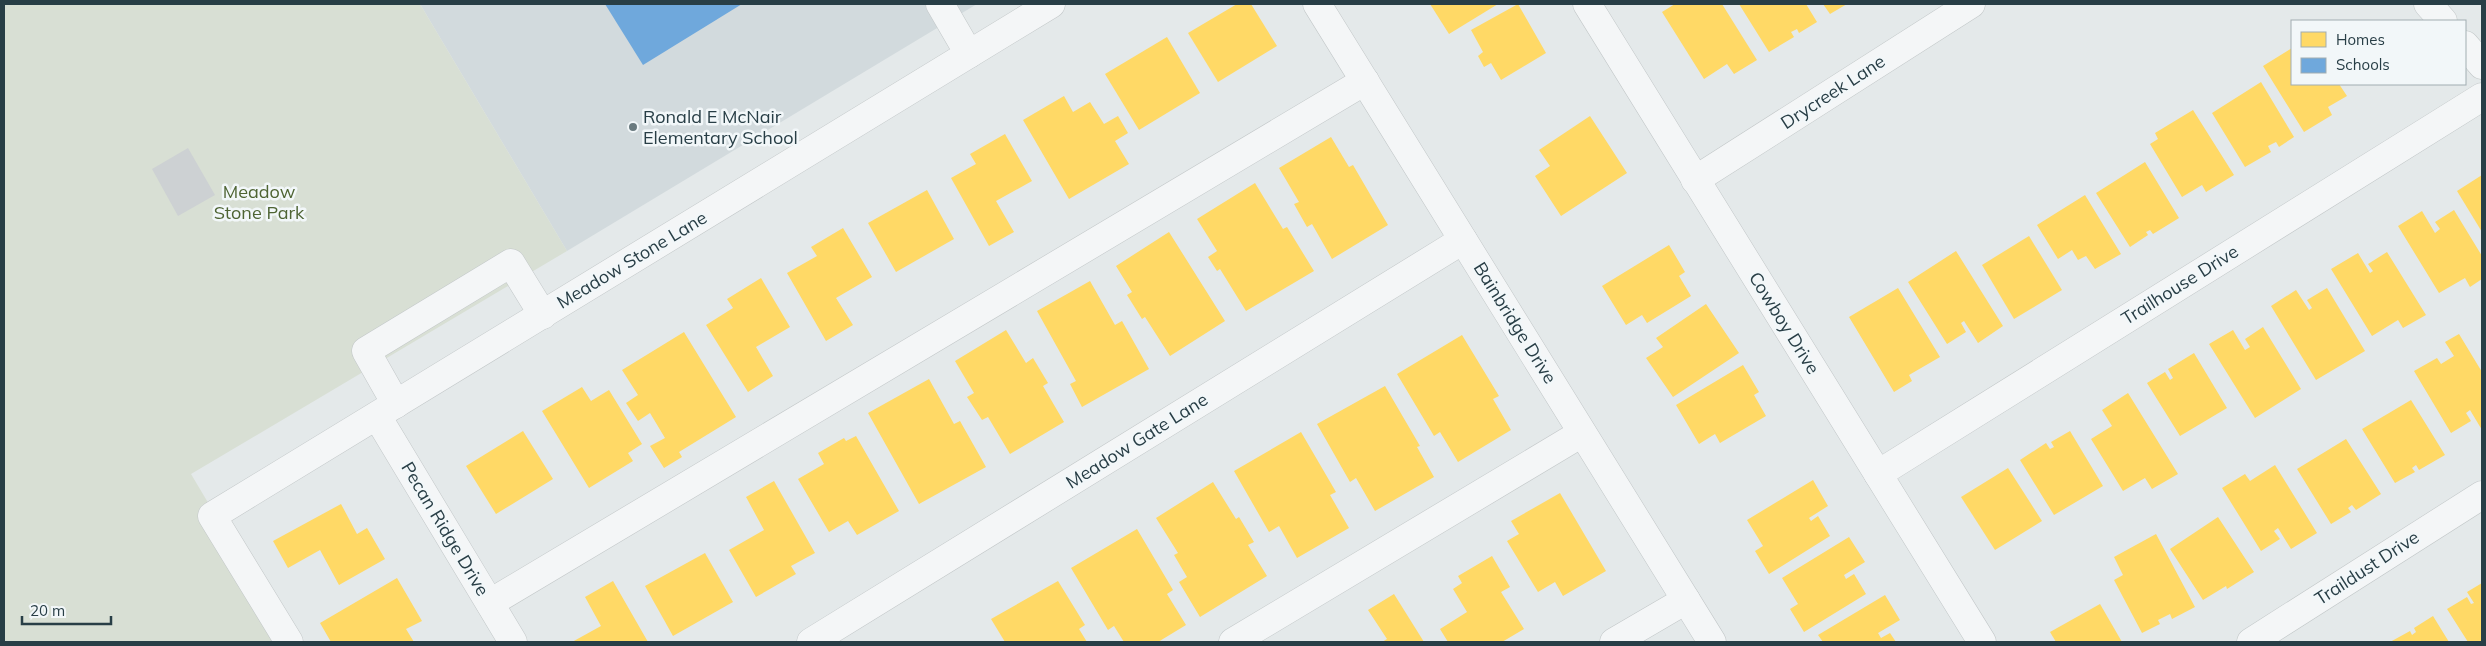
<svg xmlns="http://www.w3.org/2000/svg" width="2486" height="646" font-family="Mulish,sans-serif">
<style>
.built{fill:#d2dadd}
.green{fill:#d8dfd4}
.homes{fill:#ffd966}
.schools{fill:#6fa8dc}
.building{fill:#cdd1d3}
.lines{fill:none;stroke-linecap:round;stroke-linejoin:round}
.minor-casing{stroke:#c2c7c8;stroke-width:29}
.minor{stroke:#f4f6f7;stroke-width:28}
.poi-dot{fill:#6a7a7f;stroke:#f2f7f9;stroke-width:2}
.labels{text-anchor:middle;stroke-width:5;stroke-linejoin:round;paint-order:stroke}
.street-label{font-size:18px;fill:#283e46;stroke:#f2f7f9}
.poi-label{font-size:18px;fill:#283e46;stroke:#f2f7f9;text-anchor:start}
.park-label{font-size:18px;fill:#4e6433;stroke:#f2f7f9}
</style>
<rect width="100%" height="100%" fill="#e4e9ea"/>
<path class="built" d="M 420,4 L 977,4 L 567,251 Z"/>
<path class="green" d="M 4,4 L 420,4 L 567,251 L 191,474 L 291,642 L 4,642 Z"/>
<g class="homes">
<path d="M 1237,4 L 1251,4 L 1277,46 L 1218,82 L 1188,33 Z"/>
<path d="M 1430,4 L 1498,4 L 1449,34 Z"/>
<path d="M 1518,4 L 1546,53 L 1501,80 L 1491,63 L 1484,67 L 1478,56 L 1483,52 L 1471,30 Z"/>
<path d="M 1675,4 L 1722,4 L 1757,60 L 1734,74 L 1727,64 L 1704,79 L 1662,12 Z"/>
<path d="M 1739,4 L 1806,4 L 1817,22 L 1799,33 L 1797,29 L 1791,32 L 1794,37 L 1769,52 Z"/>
<path d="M 1823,4 L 1847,4 L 1830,14 Z"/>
<path d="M 1167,37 L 1200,93 L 1139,130 L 1105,74 Z"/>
<path d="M 2292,48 L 2292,84 L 2339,84 L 2347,96 L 2328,107 L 2332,115 L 2304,132 L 2263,66 Z"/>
<path d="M 2261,82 L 2294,137 L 2279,147 L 2276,142 L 2268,146 L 2271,152 L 2245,167 L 2212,113 Z"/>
<path d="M 1064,96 L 1073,112 L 1090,102 L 1104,124 L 1118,116 L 1128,133 L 1115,141 L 1129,164 L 1069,199 L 1023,120 Z"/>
<path d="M 2193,110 L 2234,175 L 2206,192 L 2202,185 L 2182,197 L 2150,144 L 2158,139 L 2155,133 Z"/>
<path d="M 1590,116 L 1627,173 L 1561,216 L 1535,176 L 1550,166 L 1539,150 Z"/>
<path d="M 1005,134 L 1032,181 L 996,201 L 1014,232 L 989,246 L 951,178 L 976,164 L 970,154 Z"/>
<path d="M 1331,137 L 1349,167 L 1353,165 L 1388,225 L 1332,259 L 1312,224 L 1307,227 L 1294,204 L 1299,202 L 1279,168 Z"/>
<path d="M 2145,162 L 2179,218 L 2153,234 L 2150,230 L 2146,232 L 2148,235 L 2130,247 L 2096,193 Z"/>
<path d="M 2482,175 L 2482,232 L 2457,191 Z"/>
<path d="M 1255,183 L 1283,229 L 1287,227 L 1314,271 L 1246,311 L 1220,269 L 1217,271 L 1208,257 L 1217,251 L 1197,219 Z"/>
<path d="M 927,190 L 954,239 L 896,272 L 868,223 Z"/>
<path d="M 2085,195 L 2121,254 L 2095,269 L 2086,256 L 2078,260 L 2072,250 L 2058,259 L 2037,225 Z"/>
<path d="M 2454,210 L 2482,256 L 2482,279 L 2470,287 L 2465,278 L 2439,293 L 2398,226 L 2422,211 L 2435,233 L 2440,229 L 2435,222 Z"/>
<path d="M 843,228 L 872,277 L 836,298 L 853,325 L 826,341 L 787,273 L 817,256 L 811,247 Z"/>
<path d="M 1169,232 L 1225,321 L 1170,356 L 1145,317 L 1142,319 L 1127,295 L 1132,292 L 1116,266 Z"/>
<path d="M 2029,236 L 2062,290 L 2014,319 L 1982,265 Z"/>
<path d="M 1669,245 L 1685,272 L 1679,276 L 1691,296 L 1647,323 L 1642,315 L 1626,325 L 1602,286 Z"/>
<path d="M 1956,251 L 2003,326 L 1978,343 L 1964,321 L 1961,323 L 1966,332 L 1947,344 L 1908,282 Z"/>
<path d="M 2387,252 L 2426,315 L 2403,328 L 2398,320 L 2372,336 L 2331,269 L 2358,253 L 2370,273 L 2373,271 L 2368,264 Z"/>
<path d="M 761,278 L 790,327 L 756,347 L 773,376 L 748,392 L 706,325 L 733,308 L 727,299 Z"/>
<path d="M 1090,281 L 1115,325 L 1122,321 L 1149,369 L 1082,407 L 1070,384 L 1076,381 L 1037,311 Z"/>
<path d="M 1898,288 L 1940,357 L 1909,375 L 1912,381 L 1894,392 L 1849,317 Z"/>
<path d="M 2327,288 L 2365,351 L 2316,380 L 2271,306 L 2296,290 L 2309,310 L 2312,308 L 2307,300 Z"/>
<path d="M 1706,304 L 1739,353 L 1673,397 L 1646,358 L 1663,347 L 1656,338 Z"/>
<path d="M 2263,327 L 2301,389 L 2255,418 L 2209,344 L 2233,330 L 2245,350 L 2250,347 L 2245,339 Z"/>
<path d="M 1006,330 L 1026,363 L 1033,358 L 1048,383 L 1043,386 L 1064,422 L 1010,454 L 988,417 L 982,420 L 967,397 L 974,393 L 955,361 Z"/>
<path d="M 684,332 L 736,417 L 679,452 L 682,457 L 664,468 L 650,446 L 665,438 L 650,413 L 638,421 L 626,403 L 638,395 L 622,370 Z"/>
<path d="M 2459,334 L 2482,372 L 2482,430 L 2470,410 L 2466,413 L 2471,421 L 2451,433 L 2414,371 L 2437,358 L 2441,364 L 2454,356 L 2445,342 Z"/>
<path d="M 1462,335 L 1499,396 L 1493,399 L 1511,430 L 1458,462 L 1440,432 L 1434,436 L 1397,374 Z"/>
<path d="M 2194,353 L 2227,408 L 2180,436 L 2147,383 L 2165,372 L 2170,380 L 2173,378 L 2168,369 Z"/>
<path d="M 1743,365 L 1759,392 L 1754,395 L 1766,416 L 1720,443 L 1715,434 L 1699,444 L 1676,405 Z"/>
<path d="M 929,379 L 954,424 L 960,421 L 986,467 L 919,504 L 868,413 Z"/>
<path d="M 1385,386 L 1420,446 L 1417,447 L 1434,477 L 1375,511 L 1356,478 L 1350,482 L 1317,424 Z"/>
<path d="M 582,387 L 591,401 L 609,390 L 642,444 L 628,453 L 633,461 L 589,488 L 542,411 Z"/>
<path d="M 2128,393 L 2178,474 L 2152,489 L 2145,478 L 2123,491 L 2091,439 L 2112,426 L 2102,410 Z"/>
<path d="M 2411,400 L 2445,455 L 2419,470 L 2416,465 L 2412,468 L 2415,472 L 2395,483 L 2362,429 Z"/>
<path d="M 523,431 L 553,479 L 496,514 L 466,466 Z"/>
<path d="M 2070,431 L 2103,486 L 2054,515 L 2020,460 L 2046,443 L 2050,449 L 2054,447 L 2051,442 Z"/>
<path d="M 1301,432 L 1336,492 L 1330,495 L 1349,528 L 1297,558 L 1279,526 L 1269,532 L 1234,471 Z"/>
<path d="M 856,436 L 899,511 L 857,535 L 848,521 L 829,532 L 798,479 L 824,464 L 818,453 L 844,438 L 846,441 Z"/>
<path d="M 2346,439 L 2381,494 L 2356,510 L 2352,505 L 2348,508 L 2351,512 L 2331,524 L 2297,469 Z"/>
<path d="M 2275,465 L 2317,533 L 2291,549 L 2278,528 L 2274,531 L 2280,539 L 2261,551 L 2222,488 L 2245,474 L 2250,481 Z"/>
<path d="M 2008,468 L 2042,521 L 1995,550 L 1961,497 Z"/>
<path d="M 1813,480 L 1828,506 L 1809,518 L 1811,521 L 1818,516 L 1830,536 L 1769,574 L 1755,551 L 1763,546 L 1747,520 Z"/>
<path d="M 774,481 L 815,553 L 791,566 L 796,574 L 756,597 L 729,550 L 764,530 L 746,497 Z"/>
<path d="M 1213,482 L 1236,519 L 1239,517 L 1254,542 L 1248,545 L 1267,576 L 1200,617 L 1179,582 L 1187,577 L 1174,555 L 1178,553 L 1156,518 Z"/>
<path d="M 1560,493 L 1606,571 L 1563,596 L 1555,582 L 1538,592 L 1507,541 L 1519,534 L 1511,521 Z"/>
<path d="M 341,504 L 357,534 L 367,528 L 385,559 L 339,585 L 320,550 L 288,568 L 273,541 Z"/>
<path d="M 2218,517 L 2254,572 L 2227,589 L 2226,586 L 2203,600 L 2170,549 Z"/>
<path d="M 1137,529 L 1173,590 L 1167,594 L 1186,625 L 1158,642 L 1124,642 L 1114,626 L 1108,630 L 1071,568 Z"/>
<path d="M 2156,534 L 2195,607 L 2172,619 L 2170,614 L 2158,620 L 2160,624 L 2142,633 L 2114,580 L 2123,575 L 2114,557 Z"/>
<path d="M 1849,537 L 1865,562 L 1844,575 L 1846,579 L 1854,574 L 1866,594 L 1804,632 L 1790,609 L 1798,604 L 1782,578 Z"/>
<path d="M 705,553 L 733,602 L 673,636 L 645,586 Z"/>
<path d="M 1492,556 L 1510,587 L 1501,592 L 1524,629 L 1502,642 L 1448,642 L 1440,629 L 1467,612 L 1453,589 L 1462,583 L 1458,576 Z"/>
<path d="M 397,578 L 422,621 L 406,629 L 414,642 L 331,642 L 320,623 Z"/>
<path d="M 613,581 L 648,642 L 572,642 L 601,626 L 585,597 Z"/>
<path d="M 1058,581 L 1085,625 L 1079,629 L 1087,642 L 1005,642 L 991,619 Z"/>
<path d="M 2482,583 L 2482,642 L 2468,642 L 2447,609 L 2467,597 L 2471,604 L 2474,603 L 2467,592 Z"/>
<path d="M 1394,594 L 1424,642 L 1382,642 L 1387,639 L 1368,610 Z"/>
<path d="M 1885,595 L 1900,620 L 1878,633 L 1881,638 L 1890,633 L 1896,642 L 1823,642 L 1818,635 Z"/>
<path d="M 2100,604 L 2122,642 L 2056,642 L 2050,632 Z"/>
<path d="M 2433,616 L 2449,642 L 2390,642 L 2410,631 L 2412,635 L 2416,632 L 2414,628 Z"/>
</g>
<path class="schools" d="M 605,4 L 742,4 L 643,65 Z"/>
<path class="building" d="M 188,148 L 215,195 L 178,216 L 152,169 Z"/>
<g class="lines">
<g class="minor-casing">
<g id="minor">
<path d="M 940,4 L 969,54"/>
<path d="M 1317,4 L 1712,642"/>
<path d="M 1587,4 L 1982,642"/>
<path d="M 2428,4 L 2443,21"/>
<path d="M 2465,45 L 2482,65"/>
<path d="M 1695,180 L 1971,4"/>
<path d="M 396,404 L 366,351 L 511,263 L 543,315"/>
<path d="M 377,416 L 513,642"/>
<path d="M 1878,474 L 2482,97"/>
<path d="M 490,603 L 1365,81"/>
<path d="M 289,642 L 212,516 L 1051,4"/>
<path d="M 811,642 L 1463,240"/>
<path d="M 1233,642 L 1582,433"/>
<path d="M 1614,642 L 1686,600"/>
<path d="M 2251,642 L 2482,495"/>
</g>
</g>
<use href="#minor" class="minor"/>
</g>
<circle class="poi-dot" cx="633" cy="127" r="5"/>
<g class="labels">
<g class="street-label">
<text transform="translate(1833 92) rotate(-33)" y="6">Drycreek Lane</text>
<text transform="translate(632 260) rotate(-31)" y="6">Meadow Stone Lane</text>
<text transform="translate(2180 285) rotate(-32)" y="6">Trailhouse Drive</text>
<text transform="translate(1515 323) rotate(58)" y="6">Bainbridge Drive</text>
<text transform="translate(1784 323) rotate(58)" y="6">Cowboy Drive</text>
<text transform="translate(1137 441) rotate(-32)" y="6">Meadow Gate Lane</text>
<text transform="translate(445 529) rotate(59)" y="6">Pecan Ridge Drive</text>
<text transform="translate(2367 568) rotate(-33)" y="6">Traildust Drive</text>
</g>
<g class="poi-label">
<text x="643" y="123">Ronald E McNair<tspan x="643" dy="21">Elementary School</tspan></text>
</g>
<g class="park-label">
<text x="259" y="198">Meadow<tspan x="259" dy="21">Stone Park</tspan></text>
</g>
</g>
<rect width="2486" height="646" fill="none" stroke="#283e46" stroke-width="10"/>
<rect x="2291" y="20" width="175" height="65" fill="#f2f7f9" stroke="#a1adb1"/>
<rect x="2301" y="32" width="25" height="15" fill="#ffd966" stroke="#a1adb1"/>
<text x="2336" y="45" font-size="15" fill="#283e46">Homes</text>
<rect x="2301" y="58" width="25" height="15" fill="#6fa8dc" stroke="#a1adb1"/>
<text x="2336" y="70" font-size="15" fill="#283e46">Schools</text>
<path d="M22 616v8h89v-8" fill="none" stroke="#283e46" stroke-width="2.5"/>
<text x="30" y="616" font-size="15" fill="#283e46" stroke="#f2f7f9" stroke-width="4" paint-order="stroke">20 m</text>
</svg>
